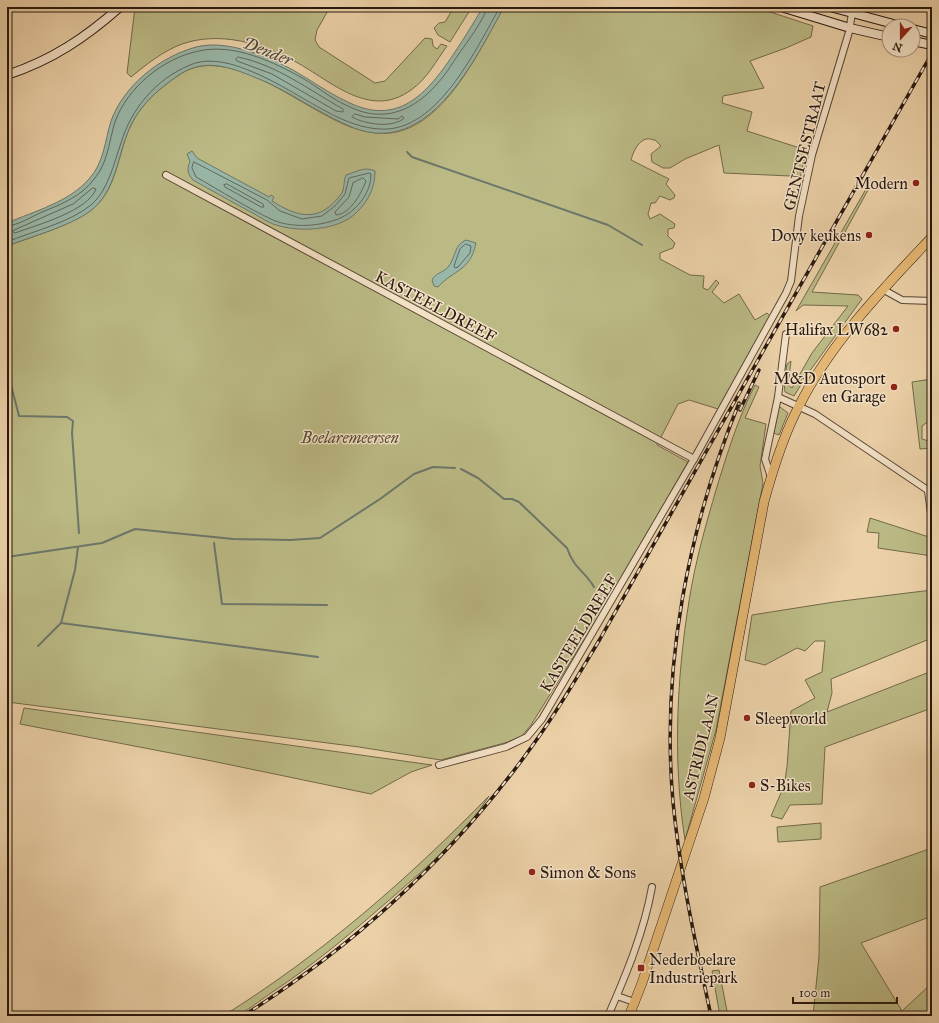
<svg xmlns="http://www.w3.org/2000/svg" width="939" height="1023" font-family="'IM FELL Great Primer',serif">
<style>
.green{fill:#bbba85;stroke:#72694a}
.water{fill:#99b7a8;stroke:#6c776b}
.lines{fill:none;stroke-linecap:round;stroke-linejoin:round}
.shore{stroke:#60685c;stroke-width:1}
.stream{stroke:#6c776b;stroke-width:2}
.street-casing{stroke:#594635;stroke-width:8}
.secondary-casing{stroke:#28180f;stroke-width:10}
.primary-casing{stroke:#28180f;stroke-width:10}
.street{stroke:#f3e1c6;stroke-width:6}
.secondary{stroke:#f3e1c6;stroke-width:8}
.primary{stroke:#e6b874;stroke-width:9}
.rail-casing{stroke:#28180f;stroke-width:3.5}
.rail{stroke:#f3e1c6;stroke-width:2;stroke-dasharray:6;stroke-linecap:butt}
.poi-dot{fill:#8f2418;stroke:#f3e1c6;stroke-width:1.5}
.labels{text-anchor:middle;stroke-width:3;stroke-linejoin:round;paint-order:stroke}
.street-label{font-size:16px;fill:#28180f;stroke:#f3e1c6}
.poi-label{font-size:16px;fill:#28180f;stroke:#f3e1c6;text-anchor:end}
.park-label{font-size:16px;font-style:italic;fill:#544932;stroke:#f3e1c6}
.water-label{font-size:17px;font-style:italic;fill:#4a483d;stroke:#f3e1c6}
</style>
<rect width="100%" height="100%" fill="#ecd1a8"/>
<filter id="stains"><feTurbulence type="fractalNoise" baseFrequency=".005" numOctaves="4"/><feColorMatrix values="0 0 0 0 .2 0 0 0 0 .09 0 0 0 0 .02 0 0 0 .5 -.17"/></filter>
<radialGradient id="worn" r=".72"><stop offset=".6" stop-color="#630" stop-opacity="0"/><stop offset="1" stop-color="#630" stop-opacity=".3"/></radialGradient>
<g class="green">
<path d="M 135,7 L 330,7 L 317,30 L 315,40 L 319,47 L 375,83 L 385,81 L 425,38 L 432,39 L 433,46 L 437,49 L 441,44 L 447,46 C 436,61 427,79 411,90 C 370,120 331,81 296,62 C 263,43 219,31 182,44 C 163,51 147,64 131,77 L 127,73 Z"/>
<path d="M 454,7 L 472,7 L 450,42 L 438,35 L 434,28 L 439,23 L 445,22 Z"/>
<path d="M 504,7 L 755,7 L 813,26 L 811,37 L 786,48 L 750,61 L 764,88 L 723,96 L 722,103 L 752,112 L 747,131 L 806,150 L 800,179 L 790,176 L 724,173 L 719,145 L 685,159 L 670,168 L 663,168 L 652,162 L 651,154 L 661,146 L 655,140 C 652,140 649,138 646,139 C 637,142 633,153 631,160 L 669,179 L 666,184 L 675,195 L 674,198 L 670,200 L 660,196 L 655,203 L 651,203 L 648,214 L 650,219 L 660,214 L 675,224 L 674,228 L 668,229 L 668,236 L 675,243 L 673,248 L 660,253 L 660,259 L 690,275 L 704,276 L 703,288 L 708,290 L 716,280 L 719,283 L 712,292 L 724,303 L 739,294 L 755,320 L 767,313 L 770,316 L 718,409 L 689,400 L 678,404 L 657,445 L 688,462 L 612,595 L 531,725 L 521,737 L 508,742 L 441,760 L 359,747 L 7,702 L 7,246 C 31,237 76,224 95,207 C 118,186 118,150 132,123 C 140,108 151,96 164,86 C 173,79 183,71 193,68 C 211,62 233,68 251,75 C 280,87 305,105 333,119 C 350,128 370,135 390,133 C 445,127 480,49 504,7 Z"/>
<path d="M 866,189 L 868,190 L 812,292 L 858,295 L 862,299 L 804,379 L 802,378 L 800,382 L 802,383 L 794,396 L 785,392 L 784,382 L 787,364 L 791,361 L 788,385 L 792,388 L 812,353 L 848,306 L 803,305 L 796,311 Z"/>
<path d="M 932,379 L 932,419 L 922,426 L 922,439 L 932,442 L 932,448 L 920,449 L 912,382 Z"/>
<path d="M 755,385 L 759,387 L 745,418 L 766,424 L 760,466 L 763,483 L 716,730 L 685,840 C 672,759 677,665 692,584 C 698,552 707,521 716,490 C 727,454 738,418 755,385 Z"/>
<path d="M 780,407 L 788,413 L 779,435 L 774,433 L 778,409 Z"/>
<path d="M 870,518 L 932,538 L 932,556 L 878,548 L 879,533 L 867,532 Z"/>
<path d="M 932,590 L 932,638 L 831,679 L 832,693 L 827,712 L 932,671 L 932,708 L 825,747 L 822,804 L 790,805 L 782,819 L 771,816 L 784,786 L 787,767 L 791,711 L 815,698 L 805,680 L 822,672 L 825,641 L 815,641 L 805,651 L 797,648 L 765,665 L 745,660 L 752,615 L 834,602 Z"/>
<path d="M 24,708 L 432,765 L 411,772 L 371,794 L 207,760 L 20,724 Z"/>
<path d="M 489,796 C 465,835 428,866 395,895 C 355,930 315,964 271,993 C 262,999 245,1013 235,1016 C 231,1017 226,1016 223,1016 C 321,955 408,879 489,796 Z"/>
<path d="M 821,823 L 821,839 L 778,842 L 777,827 Z"/>
<path d="M 932,848 L 932,916 L 861,943 L 902,1011 L 932,983 L 932,1016 L 813,1016 L 819,957 L 820,887 Z"/>
<path d="M 719,970 L 728,1016 L 720,1016 L 712,971 Z"/>
</g>
<g class="water">
<path d="M 483,7 L 504,7 C 475,59 429,157 354,128 C 319,114 289,90 254,77 C 235,69 213,61 193,68 C 183,71 173,79 164,86 C 151,96 140,108 132,123 C 118,150 118,185 95,207 C 76,225 32,236 7,246 L 7,223 C 35,211 69,202 89,179 C 104,163 105,140 111,121 C 124,85 160,57 196,47 C 215,42 237,47 255,53 C 292,64 318,89 352,104 C 402,126 430,89 455,52 C 465,37 474,22 483,7 Z"/>
<path d="M 192,151 L 197,158 L 269,197 L 271,195 L 274,197 L 272,201 C 299,218 320,223 342,193 C 345,188 343,181 346,175 C 356,172 365,166 375,171 C 375,187 369,200 357,212 C 339,231 298,233 273,224 C 265,221 257,215 249,211 C 230,201 211,190 193,180 C 187,173 187,169 190,161 L 187,154 Z"/>
<path d="M 466,240 L 476,243 C 470,272 454,269 438,287 L 434,286 L 432,280 C 435,273 445,272 449,266 C 456,256 454,245 466,240 Z"/>
</g>
<g class="lines">
<g class="shore">
<path d="M 238,57 C 277,65 309,90 343,109 L 343,112 L 336,111 L 272,74 L 237,61 L 236,59 Z"/>
<path d="M 355,114 L 365,117 L 398,119 L 402,116 L 404,118 C 394,128 366,125 352,117 Z"/>
<path d="M 194,162 L 267,200 L 280,211 L 302,219 L 322,216 L 335,206 L 345,194 L 349,178 L 369,173 L 371,174 C 371,188 364,200 354,209 C 337,226 295,230 273,220 C 247,208 221,191 196,177 L 192,168 Z"/>
<path d="M 363,178 L 366,181 C 361,194 350,214 336,215 L 335,212 L 349,197 L 353,183 Z"/>
<path d="M 227,184 L 263,204 L 264,207 L 261,207 L 225,187 L 224,185 Z"/>
<path d="M 93,188 L 96,189 C 88,211 37,225 15,233 L 13,232 L 14,230 L 73,204 Z"/>
<path d="M 7,226 C 19,225 31,217 42,212 C 62,204 82,196 95,178 C 108,162 109,141 115,122 C 127,88 163,58 199,51 C 234,43 274,62 304,79 C 319,88 333,100 350,107 C 394,128 429,100 452,64 C 460,51 485,20 487,7"/>
<path d="M 7,242 C 33,231 69,223 91,205 C 108,191 114,163 121,143 C 131,109 156,79 190,65 C 208,57 231,63 248,70 C 279,82 305,101 335,116 C 352,124 369,130 388,129 C 441,125 477,47 500,7"/>
<path d="M 466,244 L 471,246 L 470,253 L 458,267 L 455,268 L 454,266 L 460,249 Z"/>
</g>
<g class="stream">
<path d="M 407,152 L 412,157 L 608,225 L 642,245"/>
<path d="M 11,351 L 11,385 L 19,416 L 67,417 L 73,421 L 72,433 L 79,533"/>
<path d="M 461,469 L 478,478 L 504,499 L 512,499 L 519,502 L 567,548 C 574,569 585,571 594,587"/>
<path d="M 214,543 L 222,604 L 327,605"/>
<path d="M 78,547 L 75,570 L 61,623 L 318,657"/>
<path d="M 7,557 L 102,543 L 135,529 L 233,539 L 290,540 L 320,538 L 380,499 L 414,474 L 433,467 L 455,468"/>
<path d="M 38,646 L 61,623"/>
</g>
<g class="street-casing">
<g id="street">
<path d="M 166,175 L 694,459"/>
<path d="M 884,290 L 902,300 L 932,301"/>
<path d="M 778,397 L 815,414 L 932,493"/>
<path d="M 771,477 L 765,459 L 778,397 L 786,334"/>
<path d="M 928,491 L 932,520"/>
<path d="M 439,765 L 506,747 L 527,737 L 542,719 L 694,459 L 786,293 L 791,281 L 799,216 L 812,155 L 849,32 L 853,7"/>
<path d="M 617,996 L 634,1002"/>
<path d="M 608,1016 C 626,975 644,932 652,887"/>
</g>
</g>
<g class="secondary-casing">
<g id="secondary">
<path d="M 781,7 L 850,28 L 889,37"/>
<path d="M 830,7 L 901,26"/>
<path d="M 913,29 L 932,34"/>
<path d="M 913,41 L 932,45"/>
<path d="M 7,75 C 52,60 85,38 120,7"/>
</g>
</g>
<g class="primary-casing">
<path id="primary" d="M 629,1016 L 642,983 L 704,798 L 720,738 L 764,502 C 773,469 783,436 799,406 C 831,342 883,289 932,237"/>
</g>
<use href="#street" class="street"/>
<use href="#secondary" class="secondary"/>
<use href="#primary" class="primary"/>
<g class="rail-casing">
<g id="rail">
<path d="M 740,410 L 759,370"/>
<path d="M 243,1016 C 357,944 457,852 535,742 C 559,709 579,674 600,639 L 932,53"/>
<path d="M 711,1016 C 696,945 680,874 673,802 C 661,666 688,529 739,403"/>
</g>
</g>
<use href="#rail" class="rail"/>
</g>
<g class="poi-dot">
<circle cx="916" cy="183" r="4"/>
<circle cx="869" cy="235" r="4"/>
<circle cx="896" cy="329" r="4"/>
<circle cx="894" cy="387" r="4"/>
<circle cx="747" cy="718" r="4"/>
<circle cx="752" cy="785" r="4"/>
<circle cx="532" cy="872" r="4"/>
<rect x="637" y="964" width="8" height="8" rx="2"/>
</g>
<g class="labels">
<g class="street-label">
<text transform="translate(804 146) rotate(-76)" y="6">GENTSESTRAAT</text>
<text transform="translate(436 306) rotate(28)" y="6">KASTEELDREEF</text>
<text transform="translate(578 633) rotate(-59)" y="6">KASTEELDREEF</text>
<text transform="translate(700 747) rotate(-76)" y="6">ASTRIDLAAN</text>
</g>
<g class="poi-label">
<text x="908" y="189">Modern</text>
<text x="861" y="241">Dovy keukens</text>
<text x="888" y="335">Halifax LW682</text>
<text x="886" y="384">M&amp;D Autosport<tspan x="886" dy="18">en Garage</tspan></text>
<text x="755" y="724" text-anchor="start">Sleepworld</text>
<text x="760" y="791" text-anchor="start">S-Bikes</text>
<text x="540" y="878" text-anchor="start">Simon &amp; Sons</text>
<text x="649" y="965" text-anchor="start">Nederboelare<tspan x="649" dy="18">Industriepark</tspan></text>
</g>
<g class="park-label">
<text x="350" y="443">Boelaremeersen</text>
</g>
<g class="water-label">
<text transform="translate(268 51) rotate(21)" y="6">Dender</text>
</g>
</g>
<rect width="939" height="1023" fill="none" stroke="#ecd1a8" stroke-width="24"/>
<rect x="8" y="8" width="923" height="1007" fill="none" stroke="#28180f" stroke-width="2"/>
<rect x="12" y="12" width="915" height="999" fill="none" stroke="#28180f"/>
<g transform="translate(901 38) rotate(201)"><circle r="19" fill="#f3e1c6" stroke="#a2917d"/>
<path d="M0-3L7 15L0 10L-7 15Z" fill="#8f2418"/>
<text y="-6" font-size="11" font-weight="bold" text-anchor="middle" fill="#28180f">N</text>
</g>
<path d="M793 997v6h104v-6" fill="none" stroke="#28180f" stroke-width="2"/>
<text x="799" y="997" font-size="12" fill="#28180f" stroke="#f3e1c6" stroke-width="3" paint-order="stroke">100 m</text>
<rect width="100%" height="100%" filter="url(#stains)"/>
<rect width="100%" height="100%" fill="url(#worn)"/>
</svg>
